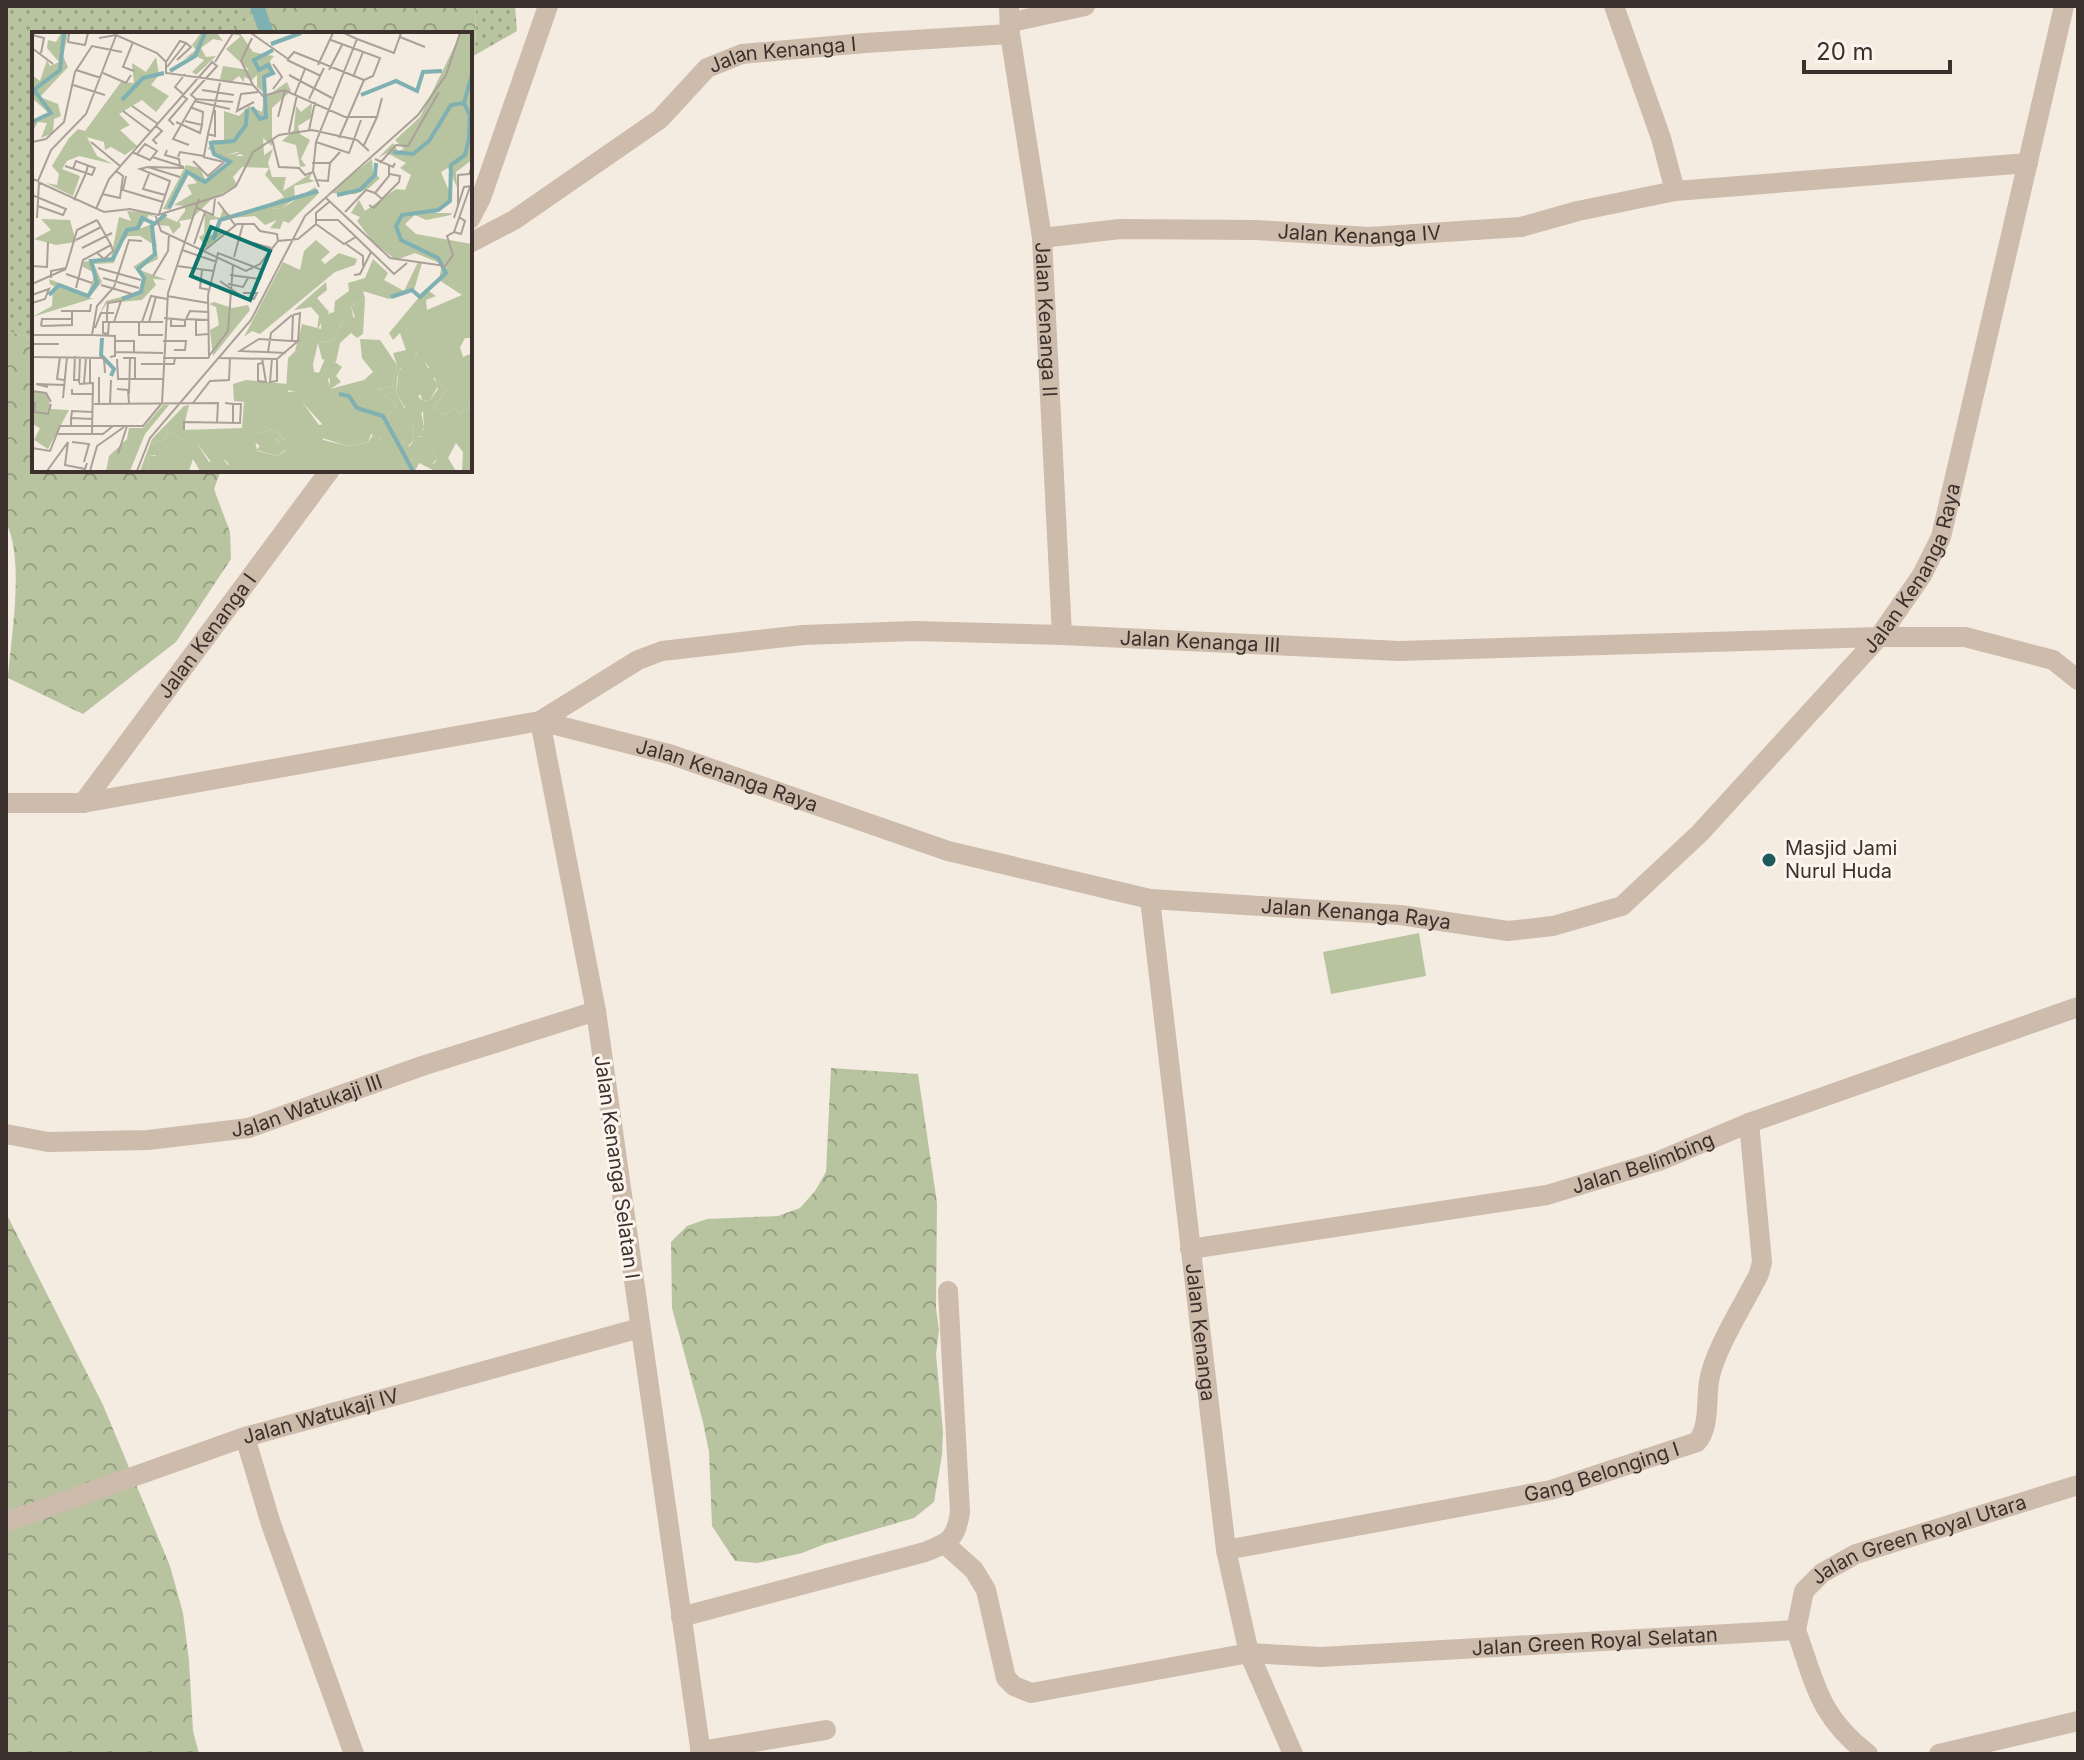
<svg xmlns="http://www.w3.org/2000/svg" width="2084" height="1760" font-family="Inter,sans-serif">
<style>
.grass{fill:url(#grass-dots)}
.forest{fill:url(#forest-crowns)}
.garden{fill:#b8c4a0}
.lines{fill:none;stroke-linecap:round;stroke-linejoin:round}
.stream{stroke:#7fb0b2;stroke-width:14}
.minor{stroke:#cdbbac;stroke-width:20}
.tertiary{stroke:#cdbbac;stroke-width:20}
.poi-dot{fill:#1f5a5e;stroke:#fbf5ee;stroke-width:3}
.labels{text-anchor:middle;stroke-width:6;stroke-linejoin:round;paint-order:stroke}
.street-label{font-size:20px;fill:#3b302b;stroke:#fbf5ee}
.poi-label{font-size:20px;fill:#3b302b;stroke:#fbf5ee;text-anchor:start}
.inset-river{fill:none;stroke:#7fb0b2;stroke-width:4}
.inset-road{fill:none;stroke:#aaa098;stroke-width:2}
.view{fill:#0f766e;fill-opacity:0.15;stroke:#0f766e;stroke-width:4}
.inset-edge{fill:none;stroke:#3b302b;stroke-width:4}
</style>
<defs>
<pattern id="grass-dots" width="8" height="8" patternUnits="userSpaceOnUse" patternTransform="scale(2)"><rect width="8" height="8" fill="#b8c4a0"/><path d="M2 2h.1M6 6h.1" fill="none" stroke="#97a083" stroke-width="1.8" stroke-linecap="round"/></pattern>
<pattern id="forest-crowns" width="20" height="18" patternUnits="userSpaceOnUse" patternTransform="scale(2)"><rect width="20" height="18" fill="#b8c4a0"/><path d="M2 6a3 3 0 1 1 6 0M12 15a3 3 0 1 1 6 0" fill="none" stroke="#97a083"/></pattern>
</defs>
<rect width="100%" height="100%" fill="#f4ebe1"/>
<g class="grass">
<path d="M 6,6 L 279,6 L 215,34 L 34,34 L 34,338 L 6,331 Z"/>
<path d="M 476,6 L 515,6 L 517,31 L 475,55 Z"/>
</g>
<g class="forest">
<path d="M 279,6 L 476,6 L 475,55 L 470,58 L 470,34 L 215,34 Z"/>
<path d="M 6,331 L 34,338 L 34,470 L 221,470 L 214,489 L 230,532 L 231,559 L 176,642 L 83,714 L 8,678 C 11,634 25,561 6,522 Z"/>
<path d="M 831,1068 L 918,1074 L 937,1203 L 936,1308 L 939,1330 L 936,1354 L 943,1432 L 942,1455 L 934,1502 L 914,1518 L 825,1544 L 802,1553 L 757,1563 L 735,1561 L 712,1526 L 709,1452 L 703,1422 L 672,1308 L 671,1242 L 687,1226 L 707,1219 L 778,1216 L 800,1208 L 815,1191 L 826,1172 Z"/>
<path d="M 6,1213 L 103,1405 L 170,1566 L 183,1613 L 189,1661 L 193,1731 L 199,1754 L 8,1754 Z"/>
</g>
<path class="garden" d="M 1419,933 L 1426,976 L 1331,994 L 1323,952 Z"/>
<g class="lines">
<path class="stream" d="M 257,6 L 267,34"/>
<g class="minor">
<path id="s1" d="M 1009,6 L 1010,34 L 1042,238 L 1062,635"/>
<path d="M 1614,6 L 1661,138 L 1675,191 L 2028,163"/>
<path d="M 1012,22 L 1085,6"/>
<path d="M 470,219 L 481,198 L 548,6"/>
<path id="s2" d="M 1042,238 L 1120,229 L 1256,230 L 1369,237 L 1521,227 L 1578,211 L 1675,191"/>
<path id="s3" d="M 470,243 L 514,220 L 660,119 L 707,68 L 742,54 L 865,43 L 1010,34"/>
<path id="s4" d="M 83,803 L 330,470"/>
<path id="s5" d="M 1150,899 L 1226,1550 L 1249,1653 L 1293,1754"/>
<path id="s6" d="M 6,1134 L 48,1142 L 148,1140 L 249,1128 L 422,1066 L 596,1011"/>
<path id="s7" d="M 1190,1249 L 1547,1195 L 1659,1161 L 1749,1123 L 2078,1007"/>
<path d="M 245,1437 L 271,1524 L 354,1754"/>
<path id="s8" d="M 6,1522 L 245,1437 L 640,1328"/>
<path id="s9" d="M 945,1544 L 974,1570 L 986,1590 L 1006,1678 L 1014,1686 L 1031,1693 L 1249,1653 L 1321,1657 L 1796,1630 C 1816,1686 1819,1716 1868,1754"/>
<path id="s10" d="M 1226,1550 L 1551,1490 L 1697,1442 C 1710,1427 1706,1400 1709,1381 C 1714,1350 1744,1304 1759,1274 L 1762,1262 L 1749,1123"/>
<path d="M 681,1617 L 925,1552 C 950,1542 956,1539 960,1512 L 948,1291"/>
<path id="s11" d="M 1796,1630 L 1804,1591 L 1822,1573 L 1856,1554 L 2078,1485"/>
<path d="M 700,1751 L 826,1730"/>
<path id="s12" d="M 701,1754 L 596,1011 L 540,721 L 638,660 L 662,651 L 803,635 L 914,631 L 1062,635 L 1399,651 L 1879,637 L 1965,637 L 2053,660 L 2078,680"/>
<path d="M 1939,1754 L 2078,1721"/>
</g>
<path class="tertiary" id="s13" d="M 6,803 L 83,803 L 540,721 L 669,754 L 948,851 L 1150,899 L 1400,915 L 1508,931 L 1553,926 L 1622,906 L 1700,833 L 1879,637 L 1922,575 L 1941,537 L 2064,6"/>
</g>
<circle class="poi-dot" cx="1769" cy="860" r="8"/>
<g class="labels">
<g class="street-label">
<text dy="7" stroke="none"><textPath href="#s3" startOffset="374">Jalan Kenanga I</textPath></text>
<text dy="7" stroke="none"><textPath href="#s2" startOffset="318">Jalan Kenanga IV</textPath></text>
<text dy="7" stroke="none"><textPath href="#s1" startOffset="316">Jalan Kenanga II</textPath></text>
<text dy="7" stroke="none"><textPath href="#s13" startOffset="2104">Jalan Kenanga Raya</textPath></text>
<text dy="7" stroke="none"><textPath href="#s4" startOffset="208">Jalan Kenanga I</textPath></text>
<text dy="7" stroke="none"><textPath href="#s12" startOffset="1726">Jalan Kenanga III</textPath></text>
<text dy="7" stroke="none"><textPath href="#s13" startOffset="736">Jalan Kenanga Raya</textPath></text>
<text dy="7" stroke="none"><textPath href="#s13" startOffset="1384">Jalan Kenanga Raya</textPath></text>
<text dy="7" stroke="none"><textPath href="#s6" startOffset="306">Jalan Watukaji III</textPath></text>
<text dy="7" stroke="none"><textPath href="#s7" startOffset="462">Jalan Belimbing</textPath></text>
<text transform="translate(617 1167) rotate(82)" y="7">Jalan Kenanga Selatan I</text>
<text dy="7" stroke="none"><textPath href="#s5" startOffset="436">Jalan Kenanga</textPath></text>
<text dy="7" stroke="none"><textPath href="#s8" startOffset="332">Jalan Watukaji IV</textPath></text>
<text dy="7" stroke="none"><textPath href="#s10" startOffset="384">Gang Belonging I</textPath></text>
<text dy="7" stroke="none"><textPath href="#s11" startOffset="168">Jalan Green Royal Utara</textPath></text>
<text dy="7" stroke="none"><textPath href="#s9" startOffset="750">Jalan Green Royal Selatan</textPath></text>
</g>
<g class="poi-label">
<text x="1785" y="855">Masjid Jami<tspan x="1785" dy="23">Nurul Huda</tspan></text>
</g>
</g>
<g transform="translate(32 32)">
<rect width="440" height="440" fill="#f4ebe1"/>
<path d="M 231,106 L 232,123 L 241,117 L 236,131 L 240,145 L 254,145 L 251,159 L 280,141 L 277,147 L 283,149 L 262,154 L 263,166 L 249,177 L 230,175 L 252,165 L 233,143 L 237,136 L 211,135 L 204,124 L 212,124 L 205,120 L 194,123 L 182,113 L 204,115 ZM 340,127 L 341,140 L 348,146 L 337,156 L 323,162 L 297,161 ZM 294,250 L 295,258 L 285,266 L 297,280 L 285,298 L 287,284 L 279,275 L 262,278 ZM 30,255 L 43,266 L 62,266 L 0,285 L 20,274 L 21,257 ZM 333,266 L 331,302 L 325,306 L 319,301 L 308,311 L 304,330 L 290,327 L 286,311 L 301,308 L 311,289 L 323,285 L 319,275 ZM 328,307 L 348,308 L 365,333 L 360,355 L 345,357 L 365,373 L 352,388 L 362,407 L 354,410 L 339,402 L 336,410 L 316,414 L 287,405 L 292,394 L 271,371 L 280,362 L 254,358 L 256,326 L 263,319 L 281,332 L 282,340 L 295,342 L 298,357 L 332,348 L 341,340 L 330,326 ZM 387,320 L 406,354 L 398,368 L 390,369 L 387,354 L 374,377 L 364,361 L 367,338 ZM 440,326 L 440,373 L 427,383 L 423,375 L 411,383 L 402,375 L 415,358 L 407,349 L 409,340 ZM 0,358 L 15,361 L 19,377 L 37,378 L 16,417 L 2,408 L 8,396 L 0,392 ZM 131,373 L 137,373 L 113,402 L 98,439 L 74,439 L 77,424 L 95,407 L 97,396 L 111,396 ZM 389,379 L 392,396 L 386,405 L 393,403 L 405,427 L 401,431 L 384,421 L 375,433 L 366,415 L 374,406 L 377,415 L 382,408 L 380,395 ZM 135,397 L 154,411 L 165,411 L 177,430 L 191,427 L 197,434 L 193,439 L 168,439 L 161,427 L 157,439 L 115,439 L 117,424 L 124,424 L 121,411 L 134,407 ZM 242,397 L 253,408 L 244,407 L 253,418 L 245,424 L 224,418 L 228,414 L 220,408 L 222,402 Z" fill="#b8c4a0"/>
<path d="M 29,1 L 36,1 L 31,24 L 36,35 L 8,65 L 26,72 L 29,84 L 22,87 L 21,101 L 9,106 L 15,91 L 6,90 L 0,100 L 0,89 L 19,83 L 1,67 L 0,43 L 8,49 L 15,28 L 18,34 L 27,30 L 15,16 L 16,8 L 24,10 ZM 169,1 L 185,1 L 191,9 L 181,7 L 169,16 L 174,25 L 184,24 L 164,43 L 160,40 L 172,28 L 162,23 L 152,27 L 164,18 L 160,13 ZM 194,1 L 208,1 L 221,20 L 242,24 L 238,29 L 242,40 L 233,46 L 234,62 L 225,55 L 225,43 L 220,48 L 212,45 L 212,50 L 207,44 L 198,51 L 188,47 L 191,34 L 217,38 L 194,17 L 209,4 ZM 429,1 L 440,1 L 440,128 L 424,140 L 425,155 L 416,136 L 409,140 L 420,166 L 403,181 L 420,181 L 424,169 L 419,183 L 394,188 L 383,183 L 373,192 L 384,202 L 440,212 L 440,306 L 433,306 L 428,315 L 431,325 L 440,321 L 440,326 L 410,340 L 407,349 L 415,358 L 402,375 L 411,383 L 423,375 L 427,383 L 440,373 L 440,439 L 430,439 L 431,420 L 424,411 L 416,426 L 424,439 L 403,439 L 387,431 L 383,439 L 193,439 L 197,432 L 193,428 L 182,434 L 165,411 L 154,411 L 135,397 L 134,407 L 121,411 L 125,423 L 117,424 L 115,439 L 108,439 L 120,407 L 152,374 L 157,373 L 151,398 L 210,396 L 212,370 L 202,369 L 201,352 L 214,348 L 255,352 L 256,360 L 277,358 L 281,362 L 271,371 L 287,393 L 292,392 L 291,408 L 317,414 L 336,410 L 343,400 L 347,407 L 361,408 L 352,388 L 365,373 L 345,357 L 360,355 L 365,333 L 361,321 L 374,318 L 368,301 L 361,308 L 357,301 L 394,257 L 404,264 L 394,268 L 395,278 L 430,263 L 407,248 L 410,232 L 383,221 L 364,228 L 341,210 L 325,189 L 328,185 L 319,181 L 327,168 L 333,179 L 364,157 L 373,158 L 379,143 L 368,136 L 374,131 L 355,121 L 346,126 L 361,111 L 366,119 L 372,117 L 363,108 L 388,85 ZM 384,321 L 397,335 L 392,345 L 403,346 L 406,357 L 398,368 L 390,369 L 386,364 L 395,358 L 386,354 L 373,377 L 364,361 L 365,347 L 368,336 L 380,336 ZM 391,379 L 392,397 L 385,404 L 393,404 L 405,427 L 402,432 L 396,424 L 383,421 L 376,433 L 366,415 L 374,406 L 374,416 L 382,408 L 380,395 ZM 242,397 L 253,408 L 244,406 L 253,419 L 245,424 L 225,419 L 222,402 ZM 124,25 L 127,43 L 119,53 L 137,64 L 124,80 L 110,68 L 87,82 L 98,93 L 88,98 L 105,114 L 93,123 L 79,115 L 73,118 L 72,110 L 55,105 L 65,124 L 81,132 L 47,124 L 35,129 L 30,137 L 48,144 L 41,164 L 14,151 L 25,153 L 27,142 L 20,134 L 37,106 L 46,97 L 53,99 L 89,50 L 102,51 L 100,31 L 114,40 ZM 255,50 L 259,59 L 240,76 L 240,114 L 231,106 L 206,116 L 182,113 L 194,123 L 212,120 L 204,124 L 211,134 L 201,145 L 205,153 L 180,167 L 159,187 L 147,189 L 149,194 L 141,202 L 137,194 L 125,193 L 129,183 L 145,190 L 153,179 L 153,174 L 142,173 L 160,162 L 155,153 L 165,151 L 157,142 L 138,178 L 131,177 L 154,133 L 168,136 L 174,149 L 194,133 L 196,128 L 176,117 L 180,108 L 192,108 L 192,79 L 207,84 L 217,74 L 230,80 L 232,66 ZM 280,71 L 279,86 L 266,94 L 268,102 L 278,108 L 269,127 L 274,134 L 268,135 L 264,113 L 250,109 L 262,98 L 264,74 L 269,80 ZM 283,155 L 287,161 L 257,191 L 251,189 L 248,197 L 238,196 L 245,188 L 233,193 L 223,184 L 178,188 L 176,204 L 193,199 L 174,216 L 167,205 L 172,202 L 173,181 L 188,186 L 191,177 L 201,185 L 230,175 L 249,177 ZM 95,179 L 117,180 L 122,185 L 117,183 L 107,197 L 120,192 L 125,215 L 108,204 L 96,204 L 85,216 L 82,231 L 62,232 L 70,250 L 56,267 L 43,266 L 18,252 L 17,247 L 56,262 L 63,241 L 51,235 L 51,230 L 79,226 L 87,185 L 99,189 ZM 9,187 L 38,188 L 44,210 L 24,213 L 2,207 L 19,198 ZM 284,208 L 298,220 L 289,228 L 293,232 L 307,221 L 325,227 L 323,233 L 303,240 L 228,302 L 220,299 L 212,305 L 251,230 L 268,238 L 272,219 ZM 125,219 L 126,227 L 105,237 L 135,248 L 121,247 L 124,253 L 110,268 L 75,271 L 66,285 L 74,269 L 107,260 L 111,244 L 101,235 ZM 341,227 L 356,241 L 352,248 L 372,259 L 386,230 L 390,231 L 382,258 L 357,267 L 331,259 L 333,266 L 319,275 L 322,288 L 311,289 L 301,308 L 286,311 L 281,332 L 276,330 L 263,319 L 270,292 L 289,297 L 290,284 L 302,280 L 303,269 L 317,259 L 316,251 L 333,246 ZM 182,270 L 200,276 L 216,273 L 218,278 L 181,324 L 178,298 L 187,293 L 184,275 L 177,272 ZM 294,324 L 310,335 L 304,344 L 309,350 L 297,358 L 298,347 L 287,341 Z" fill="#b8c4a0" fill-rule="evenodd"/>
<path class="inset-river" d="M 239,12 L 269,1M 138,39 L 163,24 L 173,1M 329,63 L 364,49 L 385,59 L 391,40 L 410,39M 90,68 L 111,46 L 132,41M 220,75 L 228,87 L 234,85 L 232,45 L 241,41 L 236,33 L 227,38 L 222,28 L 241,18M 0,90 L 19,81 L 2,58 L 28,38 L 32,1M 361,120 L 381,122 L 397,109 L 419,73 L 432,71 L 440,42M 305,163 L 328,158 L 343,143 L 344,131M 137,176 L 155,140 L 173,150 L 198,130 L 182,122 L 179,111 L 202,109 L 214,93 L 215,77M 181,208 L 188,188 L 286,159M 17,263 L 27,253 L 56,264 L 65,251 L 59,229 L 81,227 L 95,198 L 106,196 L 110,186 L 123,192M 359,265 L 380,258 L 388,265 L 414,241 L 406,226 L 369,208 L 364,194 L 370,183 L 406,178 L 418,169 L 419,133 L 433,123 L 437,106 L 438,84 L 432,71M 90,267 L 109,260 L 112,246 L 106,237 L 123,222 L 120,194 L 134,182M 70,306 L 69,323 L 82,337 L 79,344M 307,362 L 317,364 L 325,376 L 351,384 L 381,439"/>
<path class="inset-road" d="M 219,1 L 256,27M 37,2 L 36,10 L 53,13 L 56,1M 0,3 L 12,6 L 9,21M 368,5 L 393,15M 67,6 L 84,3 L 125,21 L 134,30 L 134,41 L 221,53 L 231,64 L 252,58 L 313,85 L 345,85 L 350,66M 220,6 L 209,29 L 221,53M 325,7 L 362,21 L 369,1M 299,8 L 348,26 L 341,44 L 332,48M 101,10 L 91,35 L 102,39M 0,16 L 21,32M 256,27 L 262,20 L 332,48M 145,28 L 159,15 L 154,11M 255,28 L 289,44M 134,30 L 148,9 L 154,11 L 135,35M 183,30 L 201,1M 241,32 L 250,45 L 241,57M 286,33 L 301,1M 44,38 L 69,46M 297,38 L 310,13M 71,41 L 94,51 L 99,43M 257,43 L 300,66M 321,45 L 331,20M 41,53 L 73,63M 170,58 L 202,63M 263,62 L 273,37M 152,63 L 143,55 L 153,42M 164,67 L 159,63 L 185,34 L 180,30M 277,67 L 292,36M 162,69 L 198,77M 222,70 L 205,79 L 209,62 L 226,60M 100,74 L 126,92M 183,78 L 183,104 L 176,102 L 188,51M 91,79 L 119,100M 246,85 L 253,58M 153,89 L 170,93 L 171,80 L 158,75M 144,90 L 168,101 L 170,93M 142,93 L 137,88 L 155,67 L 151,64M 124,94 L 130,99 L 121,108 L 125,112M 277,98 L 283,70M 257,100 L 265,63M 307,106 L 332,48M 240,107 L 247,135 L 267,136 L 273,143 L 281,140M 0,110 L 14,107 L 32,90 L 43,40 L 60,14 L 90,20M 59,110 L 88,134M 284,110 L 317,121 L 329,88M 157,113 L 141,107 L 164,67 L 201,70M 332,113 L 345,85M 135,118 L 133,123 L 147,127 L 148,133M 100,120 L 118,128 L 125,119 L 113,112 L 105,122M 120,125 L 152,135M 146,125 L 148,120 L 172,124 L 176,102M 343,127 L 361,135 L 363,131M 161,129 L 176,144 L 192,130 L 171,125M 280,131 L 298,131 L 308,120M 348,131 L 364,113 L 376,114 L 407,60M 33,134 L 54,141 L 56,133M 116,135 L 108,137 L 138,149 L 127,182M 41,137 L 44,129 L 63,136 L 60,143 L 54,141 L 42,168M 117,142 L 111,157 L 133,163M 94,144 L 91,158 L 131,170M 148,145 L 116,135 L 152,136M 0,147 L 6,149 L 19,118 L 54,82 L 85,1M 283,148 L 296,149 L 298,131M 6,150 L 72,180 L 98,177 L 126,183 L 190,163 L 204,154 L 221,120 L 247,103 L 280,98 L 325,108 L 337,119M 287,155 L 281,139 L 284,110 L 325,7 L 312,1M 343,161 L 357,144 L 357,134M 70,162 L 88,166 L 91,144 L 84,139M 0,163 L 34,177 L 31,183 L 6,174M 294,166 L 358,226 L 413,234 L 421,223 L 415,204 L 422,200 L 438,155M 350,167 L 367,150 L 368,144 L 358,142M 186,170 L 203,193M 337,173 L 342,176 L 350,167 L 343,161M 426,173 L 426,143 L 437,142 L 440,135M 165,176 L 181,183 L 183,167M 64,177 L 77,147 L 181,29M 313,180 L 334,158 L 343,161M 123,182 L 129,199 L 214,239 L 228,232 L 246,209 L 266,207 L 284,192 L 284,181 L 297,170M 5,186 L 7,150M 422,186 L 432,155 L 439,154M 284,188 L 306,188 L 324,205M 284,192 L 312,212 L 324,205 L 362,242 L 375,231M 422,200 L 429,202 L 433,189 L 427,185M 207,207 L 239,216M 44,208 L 69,195M 162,212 L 173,180M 314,212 L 331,224 L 331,234M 50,216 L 80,201M 150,218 L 185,230M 173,218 L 205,192 L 222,192 L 228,199 L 245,202 L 246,209M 64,220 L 72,227 L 81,219 L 79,213M 202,225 L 211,192M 0,234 L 15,235 L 16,210M 145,234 L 182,239M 66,236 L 109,248M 170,238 L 168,256 L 178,258M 34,242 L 60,251M 322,243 L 328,242 L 339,220M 121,244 L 136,219 L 137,202M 19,246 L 19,239 L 34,236 L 45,198 L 65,188M 71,246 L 107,256M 188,249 L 212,266 L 222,267 L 225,261 L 211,261M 0,252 L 34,237M 196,252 L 211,255 L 216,246M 69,253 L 100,262M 44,256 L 51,228 L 79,213 L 65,188M 0,263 L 17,257 L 13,267 L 0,271M 135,264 L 176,271M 29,279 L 58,279 L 59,272M 176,280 L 158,279 L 154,287 L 177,288M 82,281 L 75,281 L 76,271 L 89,269 L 82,290M 261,283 L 268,281 L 266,309M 132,286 L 153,288 L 153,294 L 139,294 L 139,287M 164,288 L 164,303 L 177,302M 70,290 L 131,290M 71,290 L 71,301 L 76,302 L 77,290M 107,290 L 107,303 L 131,303M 110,290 L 119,264 L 135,267M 117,290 L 124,265M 9,294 L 40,293 L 40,279M 9,294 L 10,287 L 40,287M 63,296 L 69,281 L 75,281 L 75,290M 0,303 L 60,303 L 65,274 L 82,255 L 97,208 L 110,209M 61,303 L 83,304 L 83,324 L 78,325M 83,309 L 102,309 L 102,320M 131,309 L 154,309 L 153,318 L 142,318M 0,312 L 27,312M 83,320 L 131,321M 236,320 L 239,301 L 260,283M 254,321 L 208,319 L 227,307 L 260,309M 43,324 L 42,348 L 48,348M 177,324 L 196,299 L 201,233M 0,325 L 72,326 L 73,341M 28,325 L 25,347 L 32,348M 91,326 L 98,326 L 97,362M 98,326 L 103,326 L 103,347M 131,326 L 177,326M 177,326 L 176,263 L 186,221 L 230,238 L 228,247 L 198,243M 187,326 L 245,327 L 266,309 L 260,309 L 261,283M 230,326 L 234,350 L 226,349 L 226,332 L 230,331M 240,326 L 238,350 L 245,349 L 245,327M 85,327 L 86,347 L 131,347M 109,332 L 142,332 L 143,326M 47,351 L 48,325M 58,351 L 58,326M 47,352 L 61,351 L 60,402M 52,352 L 54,325M 16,355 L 4,352 L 32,353M 40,357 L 40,362 L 62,362M 85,357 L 96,358 L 97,371M 0,359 L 14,361 L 19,370M 31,366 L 35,325M 3,370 L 2,380 L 16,382 L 19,372M 130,371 L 136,261 L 167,167M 161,371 L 178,349 L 197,348 L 198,326M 193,371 L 201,372 L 201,391M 62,372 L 186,371 L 185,390M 67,372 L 67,345M 78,372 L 79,348M 39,386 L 40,379 L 61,380M 39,394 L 39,386 L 61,387M 152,398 L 152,390 L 208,391 L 209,372 L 201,372M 26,402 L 71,402 L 81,394M 40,410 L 57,412 L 52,430M 0,416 L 18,419 L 28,394 L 111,394 L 130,371M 86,422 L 95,394M 15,439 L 36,410 L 33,433 L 53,437 L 55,431M 58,439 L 65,414 L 92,395M 105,439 L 118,406 L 219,288 L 273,184 L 386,83 L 414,43 L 428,1"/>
<path class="view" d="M 179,195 L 238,219 L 218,268 L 159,244 Z"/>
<rect width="440" height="440" class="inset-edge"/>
</g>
<rect width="2084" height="1760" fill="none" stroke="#3b302b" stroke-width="16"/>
<path d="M1804 60v12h146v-12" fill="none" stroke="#3b302b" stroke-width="4"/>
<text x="1816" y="60" font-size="24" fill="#3b302b" stroke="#fbf5ee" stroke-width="6" paint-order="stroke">20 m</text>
</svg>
